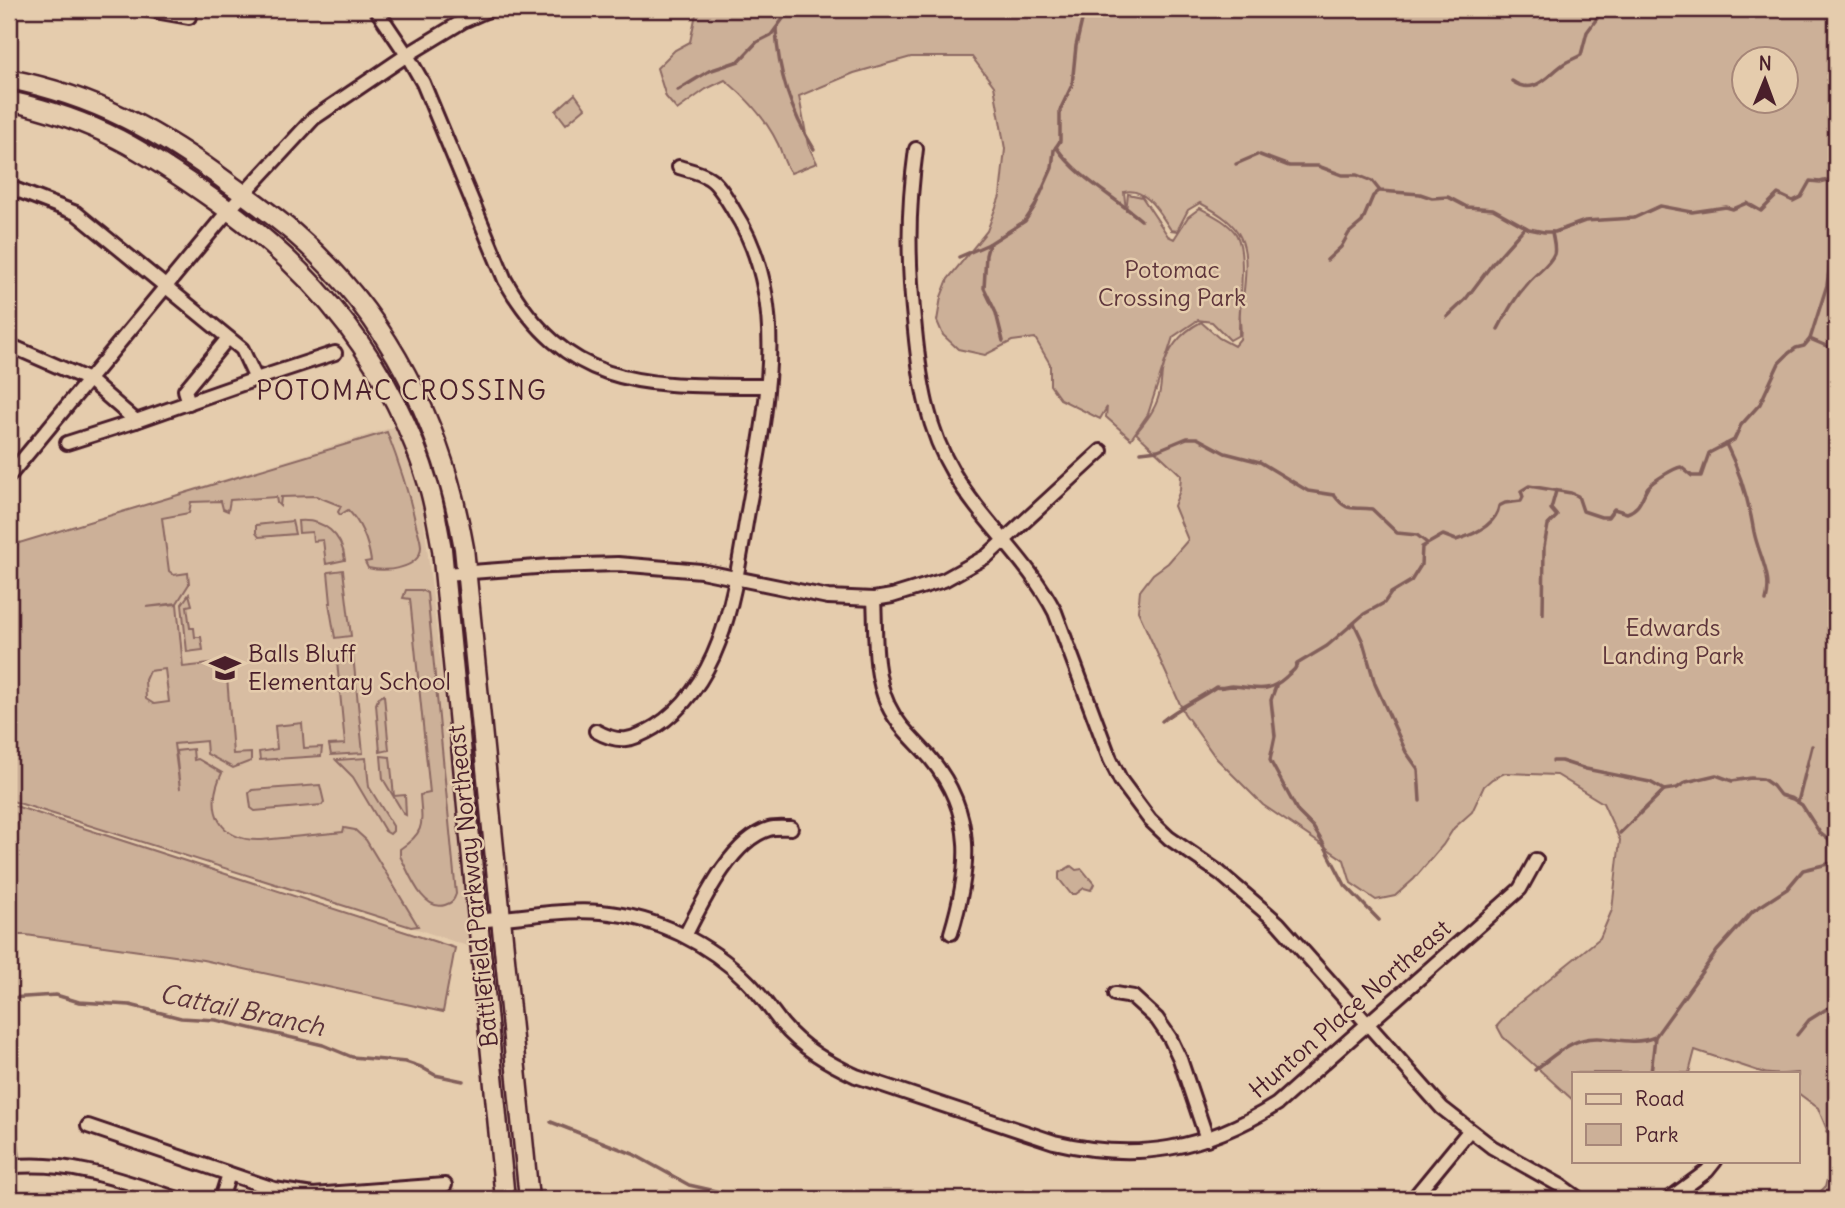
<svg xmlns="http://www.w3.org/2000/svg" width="1845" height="1208" font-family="Delius,sans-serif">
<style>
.built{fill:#d8bda2}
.green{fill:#ccb098;stroke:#8b6862;stroke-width:2;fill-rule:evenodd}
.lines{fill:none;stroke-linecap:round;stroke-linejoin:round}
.stream{stroke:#825e5a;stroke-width:3.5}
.street-casing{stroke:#4a1f2b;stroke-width:18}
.secondary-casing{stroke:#4a1f2b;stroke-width:23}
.street{stroke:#e5ccad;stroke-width:12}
.secondary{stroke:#e5ccad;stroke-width:18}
.labels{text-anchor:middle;stroke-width:5;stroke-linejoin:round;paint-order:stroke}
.park-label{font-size:24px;fill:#5e353b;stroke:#e5ccad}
.poi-label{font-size:24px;fill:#4a1f2b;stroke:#e5ccad;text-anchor:start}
.street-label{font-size:24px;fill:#4a1f2b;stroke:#e5ccad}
.neighbourhood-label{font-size:26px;letter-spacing:2px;fill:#4a1f2b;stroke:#e5ccad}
.water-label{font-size:26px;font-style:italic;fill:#5d343b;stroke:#e5ccad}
</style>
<rect width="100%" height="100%" fill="#e5ccad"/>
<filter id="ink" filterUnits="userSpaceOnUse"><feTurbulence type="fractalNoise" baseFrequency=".0143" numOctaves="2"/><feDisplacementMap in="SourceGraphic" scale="14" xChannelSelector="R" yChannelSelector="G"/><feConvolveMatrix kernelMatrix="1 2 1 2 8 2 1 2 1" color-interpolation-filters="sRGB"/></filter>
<g filter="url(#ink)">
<path class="built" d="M 400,425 L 420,486 L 473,948 L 9,790 L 9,546 Z"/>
<g class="green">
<path d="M 693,9 L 1836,9 L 1836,1199 L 1813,1199 L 1825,1187 L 1832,1162 L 1830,1137 L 1818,1108 L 1798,1093 L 1798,1073 C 1788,1073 1773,1076 1764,1073 C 1741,1065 1718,1058 1695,1050 L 1689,1073 L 1574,1073 L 1574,1101 L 1503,1037 L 1497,1026 L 1513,1008 L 1600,938 L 1612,910 L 1620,840 L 1603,803 L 1557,775 L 1505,773 L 1492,779 L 1484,786 L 1472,812 L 1454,828 L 1443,845 L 1414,879 L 1395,896 L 1376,900 L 1351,883 L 1344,860 L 1263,805 L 1216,758 L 1184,713 L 1138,611 L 1140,591 L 1153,574 L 1168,563 L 1188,540 L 1174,506 L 1180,490 L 1181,475 L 1136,433 C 1146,421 1155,410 1159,395 C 1161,388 1161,380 1162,373 C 1167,349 1180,333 1201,322 L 1219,338 L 1234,346 L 1240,339 C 1242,329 1239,321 1240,312 C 1240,305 1243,298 1244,290 C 1249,242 1244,226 1200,203 L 1188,210 L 1177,231 L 1171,230 C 1160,214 1146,186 1124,192 L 1126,211 L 1128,194 L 1142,197 L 1168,236 L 1174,239 L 1188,217 L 1200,208 C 1213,215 1228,222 1236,234 C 1248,253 1238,310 1239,335 L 1230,340 L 1212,322 L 1198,320 L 1173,337 L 1148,414 L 1131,439 L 1106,417 L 1107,407 L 1100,419 L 1060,399 L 1050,385 L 1050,364 L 1035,338 L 1012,341 L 985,355 L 958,349 L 943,335 L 937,321 L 941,297 L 948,279 L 987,231 L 1000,196 L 1005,149 L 994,86 L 972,57 L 911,57 L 854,73 L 799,96 L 808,145 L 817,163 L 791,173 C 783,163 783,154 778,144 C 766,119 746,97 725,80 L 706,89 L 677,110 L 666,97 L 657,68 L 675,50 L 690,42 L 696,14 ZM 1744,60 L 1786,60 L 1786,102 L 1744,102 Z"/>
<path d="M 575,94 L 585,108 L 566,124 L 556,111 Z"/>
<path d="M 387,432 C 399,463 409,493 416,525 C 418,532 421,540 421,547 C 420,570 384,572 368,568 L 365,562 L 371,561 C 368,541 362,524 348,510 L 340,515 L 338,512 L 341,506 L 316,496 L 281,497 L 280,506 L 277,503 L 276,497 L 230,500 L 228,511 L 223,509 L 221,501 L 191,502 L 189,513 L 162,518 L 169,571 L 174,575 L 188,573 L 189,584 L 177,603 L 146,607 L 177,604 L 183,667 L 219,663 L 226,664 L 233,754 L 251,753 L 251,761 L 233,768 L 207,754 L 206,741 L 174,744 L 180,789 L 176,751 L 193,749 L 194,760 L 198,759 L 222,773 C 204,809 219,842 262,840 L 343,832 L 344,828 L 355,830 L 366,840 L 418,926 L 411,927 L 9,800 L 9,546 ZM 165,669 L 169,702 L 154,704 L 146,699 L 145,680 L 149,671 Z"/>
<path d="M 292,521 L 295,534 L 259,537 L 256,533 L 256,525 Z"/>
<path d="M 298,521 C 324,519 342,534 345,560 L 326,564 L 323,540 L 313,541 L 312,532 L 299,533 Z"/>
<path d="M 343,570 L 351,636 L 335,638 L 329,603 L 331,603 L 328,572 Z"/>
<path d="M 406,590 L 421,590 L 427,593 L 456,894 C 454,900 452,903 445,905 C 422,912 409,872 400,856 L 400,849 C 426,832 422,824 420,795 L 430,793 L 410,599 L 403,598 Z"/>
<path d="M 189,594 L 192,605 L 187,606 L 190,628 L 194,628 L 195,637 L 201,637 L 203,650 L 187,652 L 182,604 Z"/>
<path d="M 346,650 L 353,655 L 363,753 L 331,755 L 329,745 L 345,744 L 336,651 Z"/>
<path d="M 384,695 L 389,750 L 380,752 L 376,704 L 379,697 Z"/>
<path d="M 302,723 L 304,748 L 322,747 L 321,756 L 260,760 L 259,752 L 277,749 L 275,726 Z"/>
<path d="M 381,756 L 390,757 L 394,796 L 405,795 L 406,815 L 404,814 L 383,779 Z"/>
<path d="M 366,758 L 369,787 L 393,826 L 393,831 L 390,834 L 385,831 L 353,777 L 336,760 Z"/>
<path d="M 320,785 L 324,802 L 322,805 L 255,811 L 251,808 L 249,793 L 252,790 Z"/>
<path d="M 9,804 L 455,948 L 443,1012 L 203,960 L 26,935 L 9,935 Z"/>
<path d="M 1071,866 L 1076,870 L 1082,869 L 1094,884 L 1091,890 L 1084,888 L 1076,894 L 1071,894 L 1059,879 L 1059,873 Z"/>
</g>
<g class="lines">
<g class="stream">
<path d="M 776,29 C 778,73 791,112 814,149"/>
<path d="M 1512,81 C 1535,97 1547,75 1565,63 C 1570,60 1576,58 1581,55 L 1587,32 L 1604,9"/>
<path d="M 678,90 L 709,71 L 739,61 L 757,42 L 771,35 L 785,16 L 800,9"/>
<path d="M 1056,147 C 1078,178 1112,195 1141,220"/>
<path d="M 1260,155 L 1289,166 L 1318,166 L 1342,175 L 1357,175 L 1372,181 L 1380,191 L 1420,194 L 1432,198 L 1448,197 L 1467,207 L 1493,209 L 1529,229 L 1544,232 L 1555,232 L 1585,221 L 1634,218 L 1660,206 L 1692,212 L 1726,207 L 1733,209 L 1747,203 L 1761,211 L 1778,194 L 1793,201 L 1801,197 L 1810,181 L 1820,182 L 1836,178"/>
<path d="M 1236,164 L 1257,155"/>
<path d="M 989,244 L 986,255 L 984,288 L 996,313 L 1003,341"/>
<path d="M 959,257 L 989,244 L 1025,221 L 1035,206 L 1052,168 L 1054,150 L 1060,141 L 1060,110 L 1072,85 L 1076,46 L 1083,16 L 1088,9"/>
<path d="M 1327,260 L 1341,247 L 1349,233 L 1362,222 L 1373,196 L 1379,191"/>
<path d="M 1447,317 L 1465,300 L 1493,263 L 1525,227"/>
<path d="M 1498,329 C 1507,312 1515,297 1528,283 C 1536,273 1549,266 1554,254 C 1556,248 1553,239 1552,232"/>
<path d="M 1810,339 L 1836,350"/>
<path d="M 1726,444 C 1740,472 1749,502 1754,532 C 1759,557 1773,575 1766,601"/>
<path d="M 1141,452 L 1158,450 L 1187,438 L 1197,438 L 1225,453 L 1260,462 L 1308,491 L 1334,495 C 1348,514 1353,506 1372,509 L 1397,533 L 1417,535 L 1427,543"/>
<path d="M 1543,614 L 1544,547 L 1548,525 L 1557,516 L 1551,509 L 1556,491"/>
<path d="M 1354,623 L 1363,642 L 1375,684 L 1406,752 L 1418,769 L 1420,801"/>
<path d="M 1276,686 L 1271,700 L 1275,736 L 1270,760 L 1272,764 L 1298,812 L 1313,827 L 1323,843 L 1345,885 L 1379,920"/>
<path d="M 1162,721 C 1179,707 1197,700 1216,687 C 1222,689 1226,686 1232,686 C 1256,687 1266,695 1286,677 C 1291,671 1295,672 1297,664 L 1327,646 L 1364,614 L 1384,603 L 1391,593 L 1411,581 L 1421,565 L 1422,547 L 1443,535 L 1456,540 C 1473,535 1496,525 1499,506 L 1505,503 L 1521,501 L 1523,497 L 1521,491 L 1529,486 L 1571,493 L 1578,496 L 1583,511 L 1601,517 L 1608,517 L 1614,509 L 1627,513 C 1641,508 1641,498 1648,487 C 1653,481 1674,468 1681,467 L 1692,476 L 1701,476 L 1709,453 L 1734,440 L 1741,425 L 1760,404 L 1779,363 L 1789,353 L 1796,348 L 1804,346 L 1810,339 L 1827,285 L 1836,220"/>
<path d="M 1553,761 L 1561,761 L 1586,769 L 1650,782 L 1664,790 L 1677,788 L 1686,782 L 1716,775 L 1732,781 L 1751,778 L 1763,779 L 1773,786 L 1780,795 L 1793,799 L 1802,805 L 1820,833 L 1836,846"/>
<path d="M 1798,802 L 1812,746"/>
<path d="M 1620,833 L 1664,790"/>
<path d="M 9,998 L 56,995 L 79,1002 L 130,1005 L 181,1018 L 216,1020 L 323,1045 L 352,1057 L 406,1062 L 421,1067 L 435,1075 L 463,1081"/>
<path d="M 1797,1035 L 1809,1020 L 1836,1003"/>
<path d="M 1535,1070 C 1548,1060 1566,1044 1582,1040 C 1606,1033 1627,1048 1655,1037 L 1717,951 L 1753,911 L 1787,889 L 1803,870 L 1836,862"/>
<path d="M 1651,1073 L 1655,1037"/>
<path d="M 551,1122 L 633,1154 L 689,1185 L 751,1199"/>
<path d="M 1827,1131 L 1836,1123"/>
</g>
<g class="street-casing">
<g id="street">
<path d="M 143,9 L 189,17"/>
<path d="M 376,9 L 407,55 L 423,83 L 505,280 C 570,394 652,385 767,386"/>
<path d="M 916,149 C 907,215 908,264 915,330 C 920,381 927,429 954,474 C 983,523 1028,560 1055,612 L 1110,759 L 1121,781 L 1150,820 L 1169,838 L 1220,873 L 1278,923 L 1442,1108 L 1492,1147 L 1561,1186 L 1579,1199"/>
<path d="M 9,187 L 76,213 L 242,349 L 256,379 L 335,353"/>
<path d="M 9,345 L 89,380 L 136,421 L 256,379"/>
<path d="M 189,403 L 185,390 L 228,338"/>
<path d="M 67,443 L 136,421"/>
<path d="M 9,476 L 229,210 L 314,118 L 407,55 L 463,21 L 490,9"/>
<path d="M 445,574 L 550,566 L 618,564 L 701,571 L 828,597 L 874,599 L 892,596 L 944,580 L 987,556 L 1101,451"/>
<path d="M 874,599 C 876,634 873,672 888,705 C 898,727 916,741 931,759 C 976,814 970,870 951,933"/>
<path d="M 596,731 C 619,744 632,741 655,727 C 729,679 735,579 750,500 C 767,405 790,298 734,211 C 728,201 719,184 709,178 C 700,172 688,170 679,167"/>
<path d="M 478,921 C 519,917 561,909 601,912 C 657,917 709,943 748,982 C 761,995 771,1010 782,1024 C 802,1048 828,1063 856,1076 L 1054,1142 C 1137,1162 1205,1150 1277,1104 L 1520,889 L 1536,860"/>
<path d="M 685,936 C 702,903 731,840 769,829 C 776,827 784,828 791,828"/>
<path d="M 1115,994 L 1133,997 L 1157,1019 L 1170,1038 L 1180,1059 L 1207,1139"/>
<path d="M 88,1126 L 274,1189 L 313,1195 L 445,1185"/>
<path d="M 9,1135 L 13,1167"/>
<path d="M 9,1167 C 69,1160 121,1180 178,1199"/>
<path d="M 221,1199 L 229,1174"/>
<path d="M 1413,1199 L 1469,1131"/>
<path d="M 1669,1199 L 1707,1171 L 1715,1161"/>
</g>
</g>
<g class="secondary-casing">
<g id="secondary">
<path d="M 9,79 C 95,96 161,132 231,185 C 252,200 274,216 294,233 C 389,315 443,426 464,548 L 529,1199"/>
<path d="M 9,101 C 97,120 145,151 217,202 C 318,273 394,368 429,487 C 435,507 438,529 442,549 L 505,1199"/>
</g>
</g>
<use href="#street" class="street"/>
<use href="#secondary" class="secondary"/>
</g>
</g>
<defs>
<g id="school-bare" transform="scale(2.415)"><path d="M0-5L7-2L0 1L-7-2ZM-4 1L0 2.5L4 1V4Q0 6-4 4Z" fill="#4a1f2b" stroke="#e5ccad" stroke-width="2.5" paint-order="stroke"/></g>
</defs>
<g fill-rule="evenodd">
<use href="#school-bare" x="225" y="668"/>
</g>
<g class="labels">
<g class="park-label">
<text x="1172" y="278">Potomac<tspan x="1172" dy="28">Crossing Park</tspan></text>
<text x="1673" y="636">Edwards<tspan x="1673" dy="28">Landing Park</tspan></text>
</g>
<g class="poi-label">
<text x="248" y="662">Balls Bluff<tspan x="248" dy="28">Elementary School</tspan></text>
</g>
<g class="street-label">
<text transform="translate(473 886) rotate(-96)" y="8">Battlefield Parkway Northeast</text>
<text transform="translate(1350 1009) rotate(-41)" y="8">Hunton Place Northeast</text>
</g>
<g class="neighbourhood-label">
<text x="402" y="400">POTOMAC CROSSING</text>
</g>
<g class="water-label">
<text transform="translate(242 1010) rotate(12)" y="9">Cattail Branch</text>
</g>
</g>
<rect width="1845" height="1208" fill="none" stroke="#e5ccad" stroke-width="35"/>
<rect x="18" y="18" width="1810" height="1173" fill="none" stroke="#4a1f2b" stroke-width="2.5" filter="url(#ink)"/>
<rect x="1572" y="1072" width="228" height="91" fill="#e5ccad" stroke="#a78779" stroke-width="2"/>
<rect x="1586" y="1094" width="35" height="10" fill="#e5ccad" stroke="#a78779" stroke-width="2"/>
<text x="1635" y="1106" font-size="21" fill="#4a1f2b">Road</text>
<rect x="1586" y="1124" width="35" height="21" fill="#ccb098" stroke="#a78779" stroke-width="2"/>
<text x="1635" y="1142" font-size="21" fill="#4a1f2b">Park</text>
<g transform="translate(1765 80) rotate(1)"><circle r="33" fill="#e5ccad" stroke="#a78779" stroke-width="2"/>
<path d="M0-5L12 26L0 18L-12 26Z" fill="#4a1f2b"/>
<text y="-10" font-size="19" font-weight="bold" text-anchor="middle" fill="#4a1f2b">N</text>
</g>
</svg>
